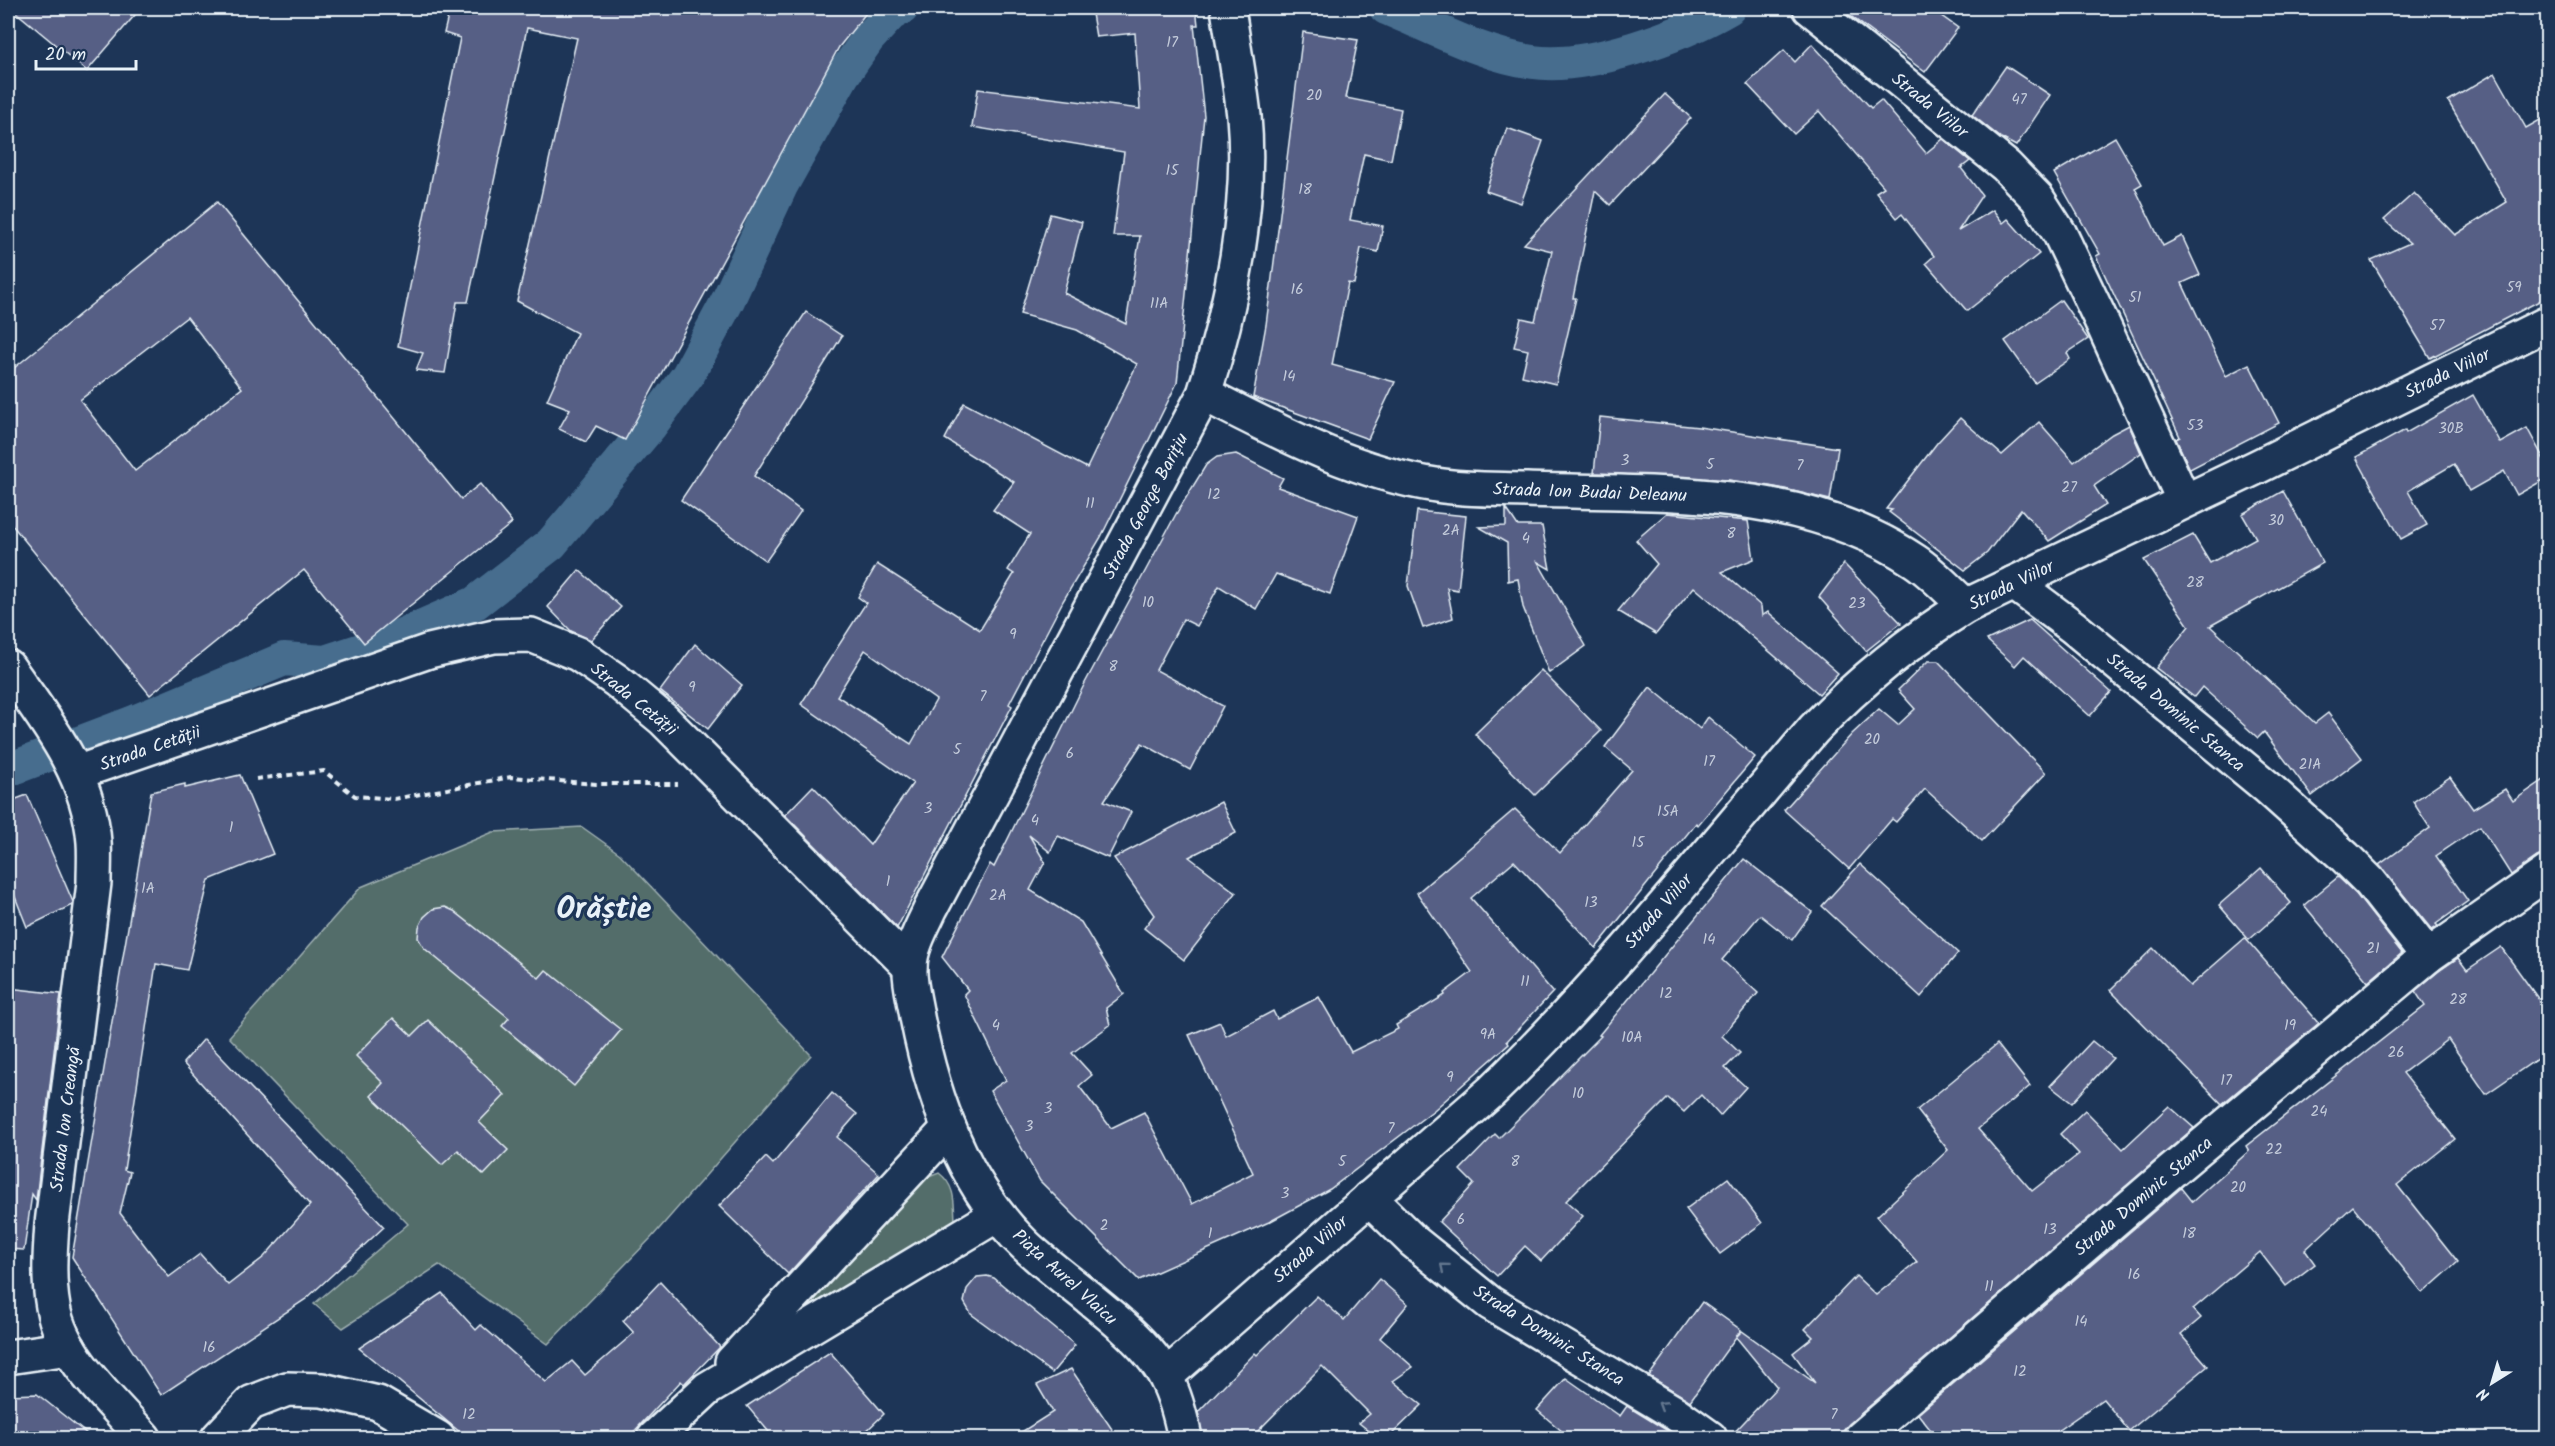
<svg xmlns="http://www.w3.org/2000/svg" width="2555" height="1446" font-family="Kalam,sans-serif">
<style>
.green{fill:#536d6a;stroke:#9eafb1;stroke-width:1.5}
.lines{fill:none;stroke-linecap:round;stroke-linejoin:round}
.canal{stroke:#466d8e;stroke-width:34}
.building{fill:#575f85;stroke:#e8f1f8;stroke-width:1.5;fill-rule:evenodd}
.street-casing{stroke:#e8f1f8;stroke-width:38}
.secondary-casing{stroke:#e8f1f8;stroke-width:38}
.path{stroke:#e8f1f8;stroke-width:4;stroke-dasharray:6 4.5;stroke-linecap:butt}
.street{stroke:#1d3557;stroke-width:33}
.secondary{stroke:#1d3557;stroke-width:33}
.oneway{stroke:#64778f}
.labels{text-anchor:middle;stroke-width:6;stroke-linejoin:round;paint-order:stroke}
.number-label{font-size:15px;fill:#c4ccdb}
.street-label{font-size:18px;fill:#e8f1f8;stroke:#1d3557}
.town-label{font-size:30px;font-weight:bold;fill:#e8f1f8;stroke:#1d3557}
</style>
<rect width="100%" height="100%" fill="#1d3557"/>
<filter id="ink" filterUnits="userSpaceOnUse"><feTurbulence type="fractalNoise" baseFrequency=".0167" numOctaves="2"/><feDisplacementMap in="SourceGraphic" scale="12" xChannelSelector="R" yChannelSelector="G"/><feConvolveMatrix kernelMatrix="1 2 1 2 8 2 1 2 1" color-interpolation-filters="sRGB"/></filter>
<g filter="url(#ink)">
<g class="green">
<path d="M 582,827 L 620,854 L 811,1055 L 652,1237 L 548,1344 L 439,1265 L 343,1328 L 314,1304 L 408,1224 L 229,1037 L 361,887 L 493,832 Z"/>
<path d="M 939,1173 C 956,1186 954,1203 955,1223 L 808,1312 L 803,1302 L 916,1182 Z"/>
</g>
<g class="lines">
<g class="canal">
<path d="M 1386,8 C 1433,27 1482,55 1533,62 C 1588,70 1681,36 1729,8"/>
<path d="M 8,770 L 132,723 L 284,659 L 325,662 L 386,642 L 475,603 L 551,544 L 651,425 L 688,375 L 728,300 L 781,186 L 843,75 L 868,39 L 891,14 L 902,8"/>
</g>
</g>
<g class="building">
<path d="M 11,8 L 141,8 L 87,71 Z"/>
<path d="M 450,8 L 870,8 L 839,47 L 625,440 L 596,426 L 586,442 L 559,429 L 570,409 L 547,400 L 577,333 L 517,301 L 577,38 L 527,28 L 468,302 L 457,302 L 445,373 L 416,370 L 423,353 L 398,346 L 460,38 L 444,33 Z"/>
<path d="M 1091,8 L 1196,8 L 1198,25 L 1194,25 L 1204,116 L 1177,383 L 1101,537 L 1063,601 L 1009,704 L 1012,706 L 897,928 L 785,815 L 813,786 L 870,845 L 913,783 L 801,704 L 866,603 L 858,597 L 877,564 L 980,630 L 1014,574 L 1008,570 L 1030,534 L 993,510 L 1014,482 L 945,439 L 964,403 L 1087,468 L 1137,364 L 1077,330 L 1020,314 L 1050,214 L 1082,222 L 1064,293 L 1126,324 L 1140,236 L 1113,236 L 1124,152 L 972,127 L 978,89 L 1140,109 L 1135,33 L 1096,37 ZM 865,650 L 936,700 L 911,744 L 837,696 Z"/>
<path d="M 1840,8 L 1930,8 L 1958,28 L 1925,72 Z"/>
<path d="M 1303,32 L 1358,40 L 1346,98 L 1401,109 L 1391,160 L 1364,154 L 1350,220 L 1383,226 L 1378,252 L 1361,248 L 1354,284 L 1348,283 L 1332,365 L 1395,382 L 1368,439 L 1253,397 L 1266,325 Z"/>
<path d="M 1812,44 L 1871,108 L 1881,100 L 1926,153 L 1943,139 L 1970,161 L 1961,168 L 1982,195 L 1958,231 L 1993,210 L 2003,223 L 2008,219 L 2039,254 L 1967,311 L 1926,263 L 1934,256 L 1902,214 L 1897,218 L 1876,192 L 1884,187 L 1819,111 L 1794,134 L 1747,84 L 1784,50 L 1795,62 Z"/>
<path d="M 2006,66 L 2050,95 L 2016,146 L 2001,138 L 1972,115 Z"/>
<path d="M 2495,73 L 2526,128 L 2547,116 L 2547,297 L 2430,358 L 2371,260 L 2410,243 L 2384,220 L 2414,193 L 2455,235 L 2507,202 L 2448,101 Z"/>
<path d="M 1665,94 L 1691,118 L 1610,205 L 1595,191 L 1573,298 L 1576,298 L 1556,384 L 1522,376 L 1528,350 L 1514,347 L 1521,318 L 1535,321 L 1552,251 L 1524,244 Z"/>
<path d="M 1507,128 L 1543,141 L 1521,203 L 1486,191 Z"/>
<path d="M 2115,137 L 2142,184 L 2135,188 L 2163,246 L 2182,236 L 2200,275 L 2182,283 L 2226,376 L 2249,364 L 2279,423 L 2190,469 L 2176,439 L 2180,437 L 2096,256 L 2100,254 L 2054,173 Z"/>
<path d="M 217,202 L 461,499 L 480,484 L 512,523 L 364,643 L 304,570 L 150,695 L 8,520 L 8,373 ZM 187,317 L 242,388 L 135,471 L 80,400 Z"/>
<path d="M 2061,300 L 2088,339 L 2067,353 L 2070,359 L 2035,383 L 2005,341 Z"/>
<path d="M 806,312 L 842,336 L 754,476 L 801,511 L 766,561 L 681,500 Z"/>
<path d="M 2473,395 L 2500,443 L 2527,428 L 2547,465 L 2547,478 L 2517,495 L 2504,471 L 2469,491 L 2454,464 L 2408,491 L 2427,525 L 2401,539 L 2356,457 L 2405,430 L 2406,433 Z"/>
<path d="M 1600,417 L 1699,427 L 1838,448 L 1830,500 L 1780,488 L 1729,480 L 1594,473 Z"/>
<path d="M 1960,418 L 2002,455 L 2039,422 L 2074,462 L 2112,434 L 2129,425 L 2141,453 L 2094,486 L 2106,505 L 2049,541 L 2021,509 L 1987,553 L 1965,570 L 1889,512 L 1892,510 L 1886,509 L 1937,443 Z"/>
<path d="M 1236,454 L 1283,478 L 1278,487 L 1358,516 L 1330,594 L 1276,574 L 1256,609 L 1219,586 L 1197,626 L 1183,619 L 1156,670 L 1223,706 L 1190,770 L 1142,743 L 1104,801 L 1131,812 L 1108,858 L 1058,836 L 1050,852 L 1029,835 L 1045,862 L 1030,890 L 1081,922 L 1124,994 L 1106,1008 L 1110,1025 L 1072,1053 L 1092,1075 L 1079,1086 L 1111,1128 L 1144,1112 L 1192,1204 L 1253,1173 L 1189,1035 L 1220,1022 L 1226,1036 L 1273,1011 L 1277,1019 L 1319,997 L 1351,1052 L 1398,1029 L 1396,1025 L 1445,995 L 1444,993 L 1472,972 L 1417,893 L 1515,809 L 1560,853 L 1632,770 L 1605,747 L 1650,687 L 1700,729 L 1708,717 L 1755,757 L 1698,825 L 1696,823 L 1596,948 L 1514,861 L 1471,898 L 1553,992 L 1507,1041 L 1509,1044 L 1434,1110 L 1330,1189 L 1269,1222 L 1139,1280 L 1040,1181 L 990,1091 L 1006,1080 L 964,994 L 968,990 L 942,957 L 990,864 L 994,867 L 1085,683 L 1176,514 L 1206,465 L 1217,457 Z"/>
<path d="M 2283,491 L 2323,563 L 2210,626 L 2315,723 L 2328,713 L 2362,758 L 2312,796 L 2264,732 L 2258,738 L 2202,687 L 2194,697 L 2156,668 L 2189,626 L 2144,560 L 2193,535 L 2210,563 L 2256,538 L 2242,514 Z"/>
<path d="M 1506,508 L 1518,526 L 1542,526 L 1550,569 L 1538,562 L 1586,646 L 1549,673 L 1523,607 L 1518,579 L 1508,581 L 1507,543 L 1479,527 L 1506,526 Z"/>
<path d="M 1417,511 L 1466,516 L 1458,590 L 1447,588 L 1453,618 L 1423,628 L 1408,586 Z"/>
<path d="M 1667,513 L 1748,521 L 1754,559 L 1722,572 L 1761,606 L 1762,616 L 1768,612 L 1838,673 L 1819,694 L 1694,587 L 1656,634 L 1618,611 L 1657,564 L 1636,540 Z"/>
<path d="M 1844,564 L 1901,623 L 1866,651 L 1819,597 Z"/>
<path d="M 579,570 L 621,607 L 591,640 L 571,631 L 548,607 Z"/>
<path d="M 2030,620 L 2111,692 L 2090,716 L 2024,656 L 2015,666 L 1987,640 Z"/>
<path d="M 695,644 L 742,685 L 708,729 L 660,691 Z"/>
<path d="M 1928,661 L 1938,661 L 2046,773 L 1982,841 L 1925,789 L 1896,822 L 1892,819 L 1849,869 L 1784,810 L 1852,734 L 1879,709 L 1898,725 L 1915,709 L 1898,690 Z"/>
<path d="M 1541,670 L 1601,731 L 1535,795 L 1475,734 Z"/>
<path d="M 240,775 L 273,854 L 209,880 L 187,970 L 156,964 L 124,1170 L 130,1172 L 120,1213 L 169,1277 L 200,1254 L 228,1285 L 264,1257 L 310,1205 L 183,1063 L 204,1039 L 384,1227 L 306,1299 L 161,1395 L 72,1257 L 151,792 L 185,784 L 185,788 Z"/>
<path d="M 2450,777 L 2473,809 L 2505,789 L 2513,801 L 2547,778 L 2547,853 L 2537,857 L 2511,875 L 2480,826 L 2436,856 L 2468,901 L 2436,924 L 2438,926 L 2432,930 L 2379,865 L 2430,828 L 2413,802 Z"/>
<path d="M 27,795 L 73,902 L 72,905 L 27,927 L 8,879 L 8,802 Z"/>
<path d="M 1221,802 L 1236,833 L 1189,857 L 1236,893 L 1184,960 L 1144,928 L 1154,915 L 1114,858 Z"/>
<path d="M 1744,859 L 1812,912 L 1792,940 L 1760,915 L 1722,960 L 1758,993 L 1722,1036 L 1740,1053 L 1725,1068 L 1746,1087 L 1720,1116 L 1701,1095 L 1684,1112 L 1668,1098 L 1566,1201 L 1583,1216 L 1541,1261 L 1525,1246 L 1497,1276 L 1439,1222 L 1474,1184 L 1460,1170 L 1495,1134 L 1499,1138 L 1601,1036 L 1599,1035 Z"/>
<path d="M 1860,864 L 1958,953 L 1921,997 L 1822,906 Z"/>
<path d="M 2261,868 L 2291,903 L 2249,940 L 2219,905 Z"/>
<path d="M 2338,877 L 2356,894 L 2402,953 L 2368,982 L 2304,905 Z"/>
<path d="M 445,907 L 454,911 L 539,978 L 546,970 L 621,1030 L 574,1086 L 502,1026 L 509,1018 L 424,948 L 418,938 L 419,927 L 424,917 L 433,909 Z"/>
<path d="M 2245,938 L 2319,1023 L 2222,1104 L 2110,990 L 2153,948 L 2190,986 Z"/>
<path d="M 2501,947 L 2547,1011 L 2547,1052 L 2486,1094 L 2448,1039 L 2403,1073 L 2455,1139 L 2397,1185 L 2458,1262 L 2423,1293 L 2353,1206 L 2305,1250 L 2315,1264 L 2286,1286 L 2260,1252 L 2193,1309 L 2201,1318 L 2181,1335 L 2208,1366 L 2129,1431 L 2103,1399 L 2047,1438 L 1937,1438 L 1918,1414 L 2181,1188 L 2192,1202 L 2249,1151 L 2246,1146 L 2425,1006 L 2415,991 L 2439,971 L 2458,958 L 2467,970 Z"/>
<path d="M 8,988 L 61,994 L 36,1200 L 32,1194 L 24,1250 L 8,1249 Z"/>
<path d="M 393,1018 L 412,1036 L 428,1020 L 505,1095 L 479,1122 L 508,1150 L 484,1175 L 458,1150 L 442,1165 L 371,1096 L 383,1083 L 356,1056 Z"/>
<path d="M 2092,1041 L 2113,1058 L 2072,1103 L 2050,1086 Z"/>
<path d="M 1997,1044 L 2030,1086 L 1978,1129 L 2032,1191 L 2079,1154 L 2060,1134 L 2085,1110 L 2123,1149 L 2169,1106 L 2194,1128 L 1849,1424 L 1837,1438 L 1729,1438 L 1777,1387 L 1736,1337 L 1742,1331 L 1815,1383 L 1793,1353 L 1813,1337 L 1805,1329 L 1856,1276 L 1876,1295 L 1917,1262 L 1877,1216 L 1948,1150 L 1917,1110 Z"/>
<path d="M 832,1093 L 857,1114 L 837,1137 L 879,1174 L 788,1274 L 719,1206 L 766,1157 L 773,1164 Z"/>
<path d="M 1728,1178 L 1762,1223 L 1720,1254 L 1686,1209 Z"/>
<path d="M 987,1276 L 994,1278 L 1075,1345 L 1052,1373 L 971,1314 L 964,1302 L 967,1289 L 977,1277 Z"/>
<path d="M 1379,1279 L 1408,1304 L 1380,1338 L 1413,1367 L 1393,1381 L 1422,1405 L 1388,1438 L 1378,1438 L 1359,1423 L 1370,1414 L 1322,1366 L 1251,1438 L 1203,1438 L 1198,1412 L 1255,1353 L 1257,1355 L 1317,1296 L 1344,1320 Z"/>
<path d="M 660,1282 L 720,1347 L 684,1384 L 681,1381 L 628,1438 L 467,1438 L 359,1348 L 442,1293 L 476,1330 L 481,1325 L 546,1382 L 572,1361 L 585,1375 L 634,1333 L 623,1321 Z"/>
<path d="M 1702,1302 L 1741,1330 L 1690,1401 L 1649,1376 Z"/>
<path d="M 830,1352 L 884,1414 L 859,1438 L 774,1438 L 747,1406 Z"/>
<path d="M 1071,1369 L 1118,1438 L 1012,1438 L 1053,1412 L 1037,1385 Z"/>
<path d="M 1566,1378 L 1620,1416 L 1627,1406 L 1668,1431 L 1663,1438 L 1570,1438 L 1537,1410 Z"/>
<path d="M 37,1394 L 92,1438 L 8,1438 L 8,1395 Z"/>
</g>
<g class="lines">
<g class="street-casing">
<g id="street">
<path d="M 1810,8 L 2006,166 L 2037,198 L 2060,234 L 2100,318 L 2184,501"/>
<path d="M 1204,394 C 1279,432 1352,472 1436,485 C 1466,490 1497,489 1527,490 C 1657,494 1802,485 1915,561 C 1933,573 1949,591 1966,606"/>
<path d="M 2014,583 L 2073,627 L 2267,787 L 2345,857 L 2370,882 L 2428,956"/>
<path d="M 76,773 L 429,651 L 494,636 L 531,635 L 578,654 L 617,681 L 664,720 L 910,967"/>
<path d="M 1369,1198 L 1413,1241 L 1490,1303 L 1675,1413 L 1710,1438"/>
<path d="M 8,1357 L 69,1348"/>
<path d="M 732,1362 L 949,1128"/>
<path d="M 1166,1376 L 1491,1092 C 1607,980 1708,852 1814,729 C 1860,681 1909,641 1966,606 L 2257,467 L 2548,323"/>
<path d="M 218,1438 L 251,1403 L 287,1389 L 322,1390 L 378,1403 L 438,1438"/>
<path d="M 654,1438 L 707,1389 L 997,1215"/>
<path d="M 1861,1438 L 2167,1175 L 2428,956 L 2548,872"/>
</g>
</g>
<g class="secondary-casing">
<g id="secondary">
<path d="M 8,667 C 46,721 89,774 94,842 C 95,855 94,869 94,883 L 52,1224 C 50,1252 48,1279 53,1307 C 62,1358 112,1401 144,1438"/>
<path d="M 1185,1438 C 1181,1418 1176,1397 1166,1378 C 1144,1332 1062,1281 1024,1244 C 963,1185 933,1099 917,1017 C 915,1002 909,983 910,967 C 910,948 923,925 931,908 L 1204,394 C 1231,310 1252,205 1244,116 C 1240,80 1233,43 1228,8"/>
</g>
</g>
<path class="path" d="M 256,779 L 324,771 L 355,796 L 394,799 L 511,777 L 596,784 L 678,784"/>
<use href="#street" class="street"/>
<use href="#secondary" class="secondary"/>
</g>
<defs><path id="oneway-chevron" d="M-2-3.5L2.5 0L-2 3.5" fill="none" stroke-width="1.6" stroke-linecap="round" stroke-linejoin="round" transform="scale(1.5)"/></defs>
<g class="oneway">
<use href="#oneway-chevron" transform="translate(1444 1267) rotate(-140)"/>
<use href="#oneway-chevron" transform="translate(1662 1405) rotate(-148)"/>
</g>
</g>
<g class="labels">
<g class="number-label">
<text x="1172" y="47">17</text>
<text x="1314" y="100">20</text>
<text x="2019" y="104">47</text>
<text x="1172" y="175">15</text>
<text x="1305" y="194">18</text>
<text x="2514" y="292">59</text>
<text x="1297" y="294">16</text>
<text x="2135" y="302">51</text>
<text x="1159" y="308">11A</text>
<text x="2437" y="330">57</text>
<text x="1289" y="381">14</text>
<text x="2195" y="430">53</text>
<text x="2451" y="433">30B</text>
<text x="1625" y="465">3</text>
<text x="1710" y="469">5</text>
<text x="1800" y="470">7</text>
<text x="2069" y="492">27</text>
<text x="1214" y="499">12</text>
<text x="1090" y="508">11</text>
<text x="2276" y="525">30</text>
<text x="1451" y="535">2A</text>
<text x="1731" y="538">8</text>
<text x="1526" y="543">4</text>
<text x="2195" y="587">28</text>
<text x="1148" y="607">10</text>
<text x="1857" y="608">23</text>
<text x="1013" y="639">9</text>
<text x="1113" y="671">8</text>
<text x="692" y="692">9</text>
<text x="983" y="701">7</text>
<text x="1872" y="744">20</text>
<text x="957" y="754">5</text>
<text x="1070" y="758">6</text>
<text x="1709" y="766">17</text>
<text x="2310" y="769">21A</text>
<text x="928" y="813">3</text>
<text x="1668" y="816">15A</text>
<text x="1035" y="825">4</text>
<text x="231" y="832">1</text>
<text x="1638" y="847">15</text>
<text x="888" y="886">1</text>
<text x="148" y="893">1A</text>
<text x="998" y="900">2A</text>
<text x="1591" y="907">13</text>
<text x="1709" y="944">14</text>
<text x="2373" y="953">21</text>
<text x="1525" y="986">11</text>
<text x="1666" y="998">12</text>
<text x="2458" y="1004">28</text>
<text x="996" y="1030">4</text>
<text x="2290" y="1030">19</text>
<text x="1488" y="1039">9A</text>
<text x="1632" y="1042">10A</text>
<text x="2396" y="1057">26</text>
<text x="1450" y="1082">9</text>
<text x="2226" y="1085">17</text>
<text x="1578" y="1098">10</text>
<text x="1048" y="1113">3</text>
<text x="2319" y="1116">24</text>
<text x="1029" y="1131">3</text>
<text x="1391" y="1133">7</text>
<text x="2274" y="1154">22</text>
<text x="1342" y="1166">5</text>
<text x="1515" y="1166">8</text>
<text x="2238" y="1192">20</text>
<text x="1285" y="1198">3</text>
<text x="1461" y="1224">6</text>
<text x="1104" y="1230">2</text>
<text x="2050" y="1234">13</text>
<text x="1210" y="1238">1</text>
<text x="2189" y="1238">18</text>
<text x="2134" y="1279">16</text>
<text x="1989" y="1291">11</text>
<text x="2081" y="1326">14</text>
<text x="209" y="1352">16</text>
<text x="2020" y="1376">12</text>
<text x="469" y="1419">12</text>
<text x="1834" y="1419">7</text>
</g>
<g class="street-label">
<text transform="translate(1930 105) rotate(39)" y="6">Strada Viilor</text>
<text transform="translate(2447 373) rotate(-26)" y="6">Strada Viilor</text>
<text transform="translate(1590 492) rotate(2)" y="6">Strada Ion Budai Deleanu</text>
<text transform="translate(1145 506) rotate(-62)" y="6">Strada George Barițiu</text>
<text transform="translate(2011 585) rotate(-26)" y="6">Strada Viilor</text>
<text transform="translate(634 699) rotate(39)" y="6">Strada Cetății</text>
<text transform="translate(2176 712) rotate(40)" y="6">Strada Dominic Stanca</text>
<text transform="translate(150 748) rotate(-19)" y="6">Strada Cetății</text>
<text transform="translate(1658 911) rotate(-49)" y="6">Strada Viilor</text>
<text transform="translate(65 1119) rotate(-83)" y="6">Strada Ion Creangă</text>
<text transform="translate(2143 1196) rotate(-40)" y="6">Strada Dominic Stanca</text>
<text transform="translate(1310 1249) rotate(-41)" y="6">Strada Viilor</text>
<text transform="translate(1065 1277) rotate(42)" y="6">Piața Aurel Vlaicu</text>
<text transform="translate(1549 1335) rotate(32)" y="6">Strada Dominic Stanca</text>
</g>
<g class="town-label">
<text x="604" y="918">Orăștie</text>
</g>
</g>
<rect width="2555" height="1446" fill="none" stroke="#1d3557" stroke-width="30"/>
<rect x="15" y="15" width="2525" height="1416" fill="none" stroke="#e8f1f8" stroke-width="2" filter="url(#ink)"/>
<g transform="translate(2492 1383) rotate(217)" stroke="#1d3557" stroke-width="4.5" paint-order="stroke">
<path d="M0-4.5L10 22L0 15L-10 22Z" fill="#e8f1f8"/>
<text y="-9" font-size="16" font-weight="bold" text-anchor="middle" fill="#e8f1f8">N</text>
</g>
<path d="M36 60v9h100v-9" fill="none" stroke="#e8f1f8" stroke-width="3"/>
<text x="45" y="60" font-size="18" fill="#e8f1f8" stroke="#1d3557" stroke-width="4.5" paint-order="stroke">20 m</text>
</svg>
